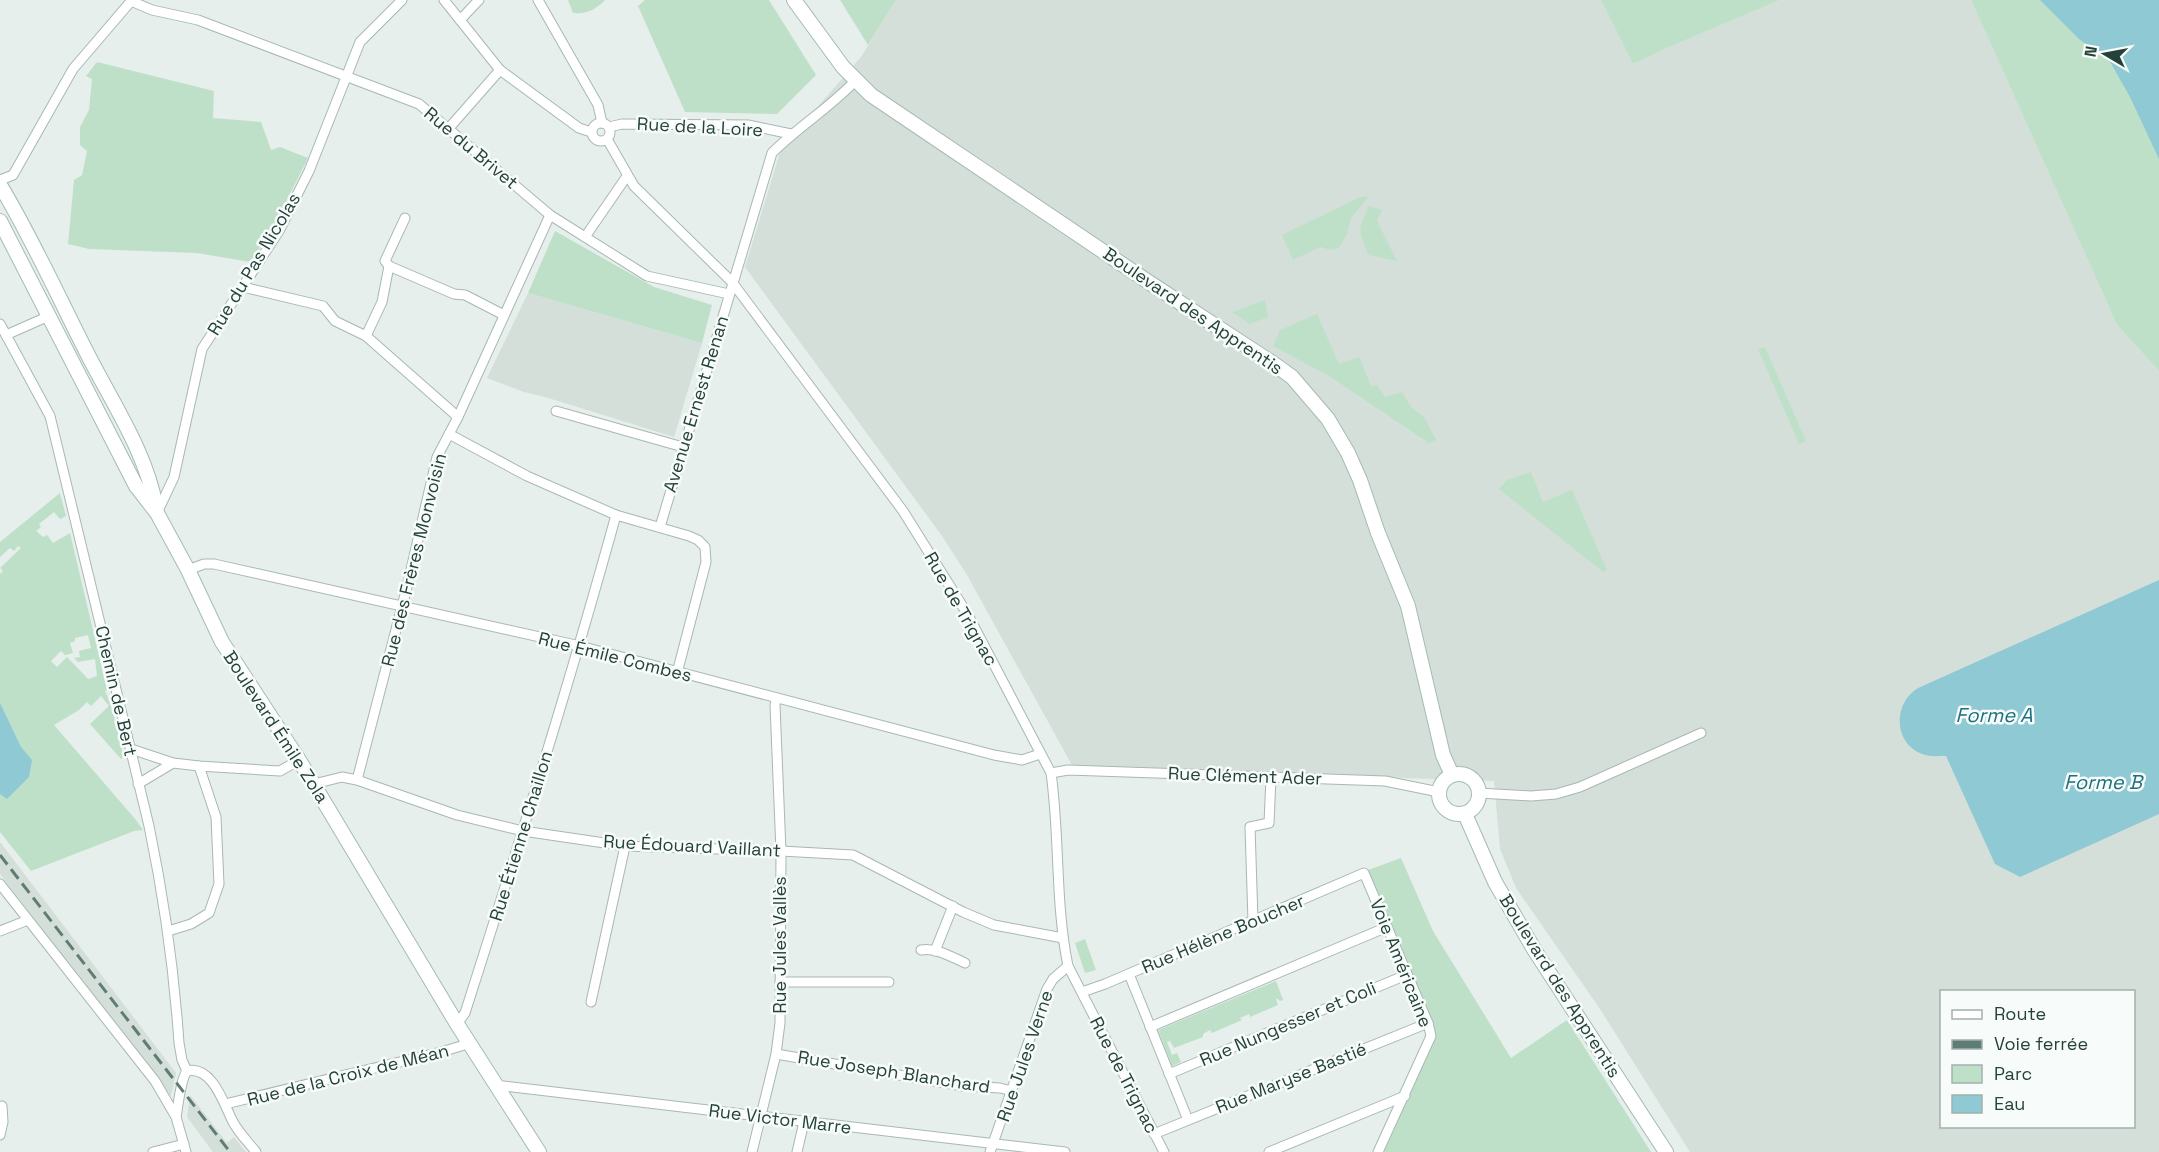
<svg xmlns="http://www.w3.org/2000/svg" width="2159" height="1152" font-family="'Space Grotesk',sans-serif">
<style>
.built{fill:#d4dfda;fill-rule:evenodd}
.green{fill:#bfe0c8;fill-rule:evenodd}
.water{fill:#8ec9d4}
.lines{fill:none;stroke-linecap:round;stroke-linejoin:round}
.minor-casing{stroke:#a8b8b2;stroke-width:11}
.secondary-casing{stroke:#a4bbb3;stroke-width:16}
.minor{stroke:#fff;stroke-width:9}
.secondary{stroke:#fff;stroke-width:14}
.rail{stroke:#5f7d75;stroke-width:3;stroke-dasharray:12 6;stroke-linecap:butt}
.labels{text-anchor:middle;stroke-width:5;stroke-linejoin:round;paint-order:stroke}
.street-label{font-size:18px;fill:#24423a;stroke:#f7fbf9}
.water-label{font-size:20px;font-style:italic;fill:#1c6f80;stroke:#f7fbf9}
</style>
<rect width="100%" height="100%" fill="#e6efeb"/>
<g class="built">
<path d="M 896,0 L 1601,0 L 1633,64 L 1667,48 L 1780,0 L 1971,0 L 2117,325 L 2159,371 L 2159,1152 L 1690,1152 L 1600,1009 L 1516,888 L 1500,849 L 1494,781 L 1073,767 L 967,575 L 942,536 L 745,267 L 781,149 L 861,57 ZM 1942,992 L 2134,992 L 2134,1126 L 1942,1126 Z"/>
<path d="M 528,293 L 702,343 L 674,437 L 545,397 L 524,392 L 487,378 Z"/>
<path d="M 0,842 L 176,1073 L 171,1096 L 0,874 Z"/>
<path d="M 190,1095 L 227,1143 L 234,1137 L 246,1152 L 213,1152 L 187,1117 Z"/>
</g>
<g class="green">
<path d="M 568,0 L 605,0 C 595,10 588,14 573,13 Z"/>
<path d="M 645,0 L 769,0 L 816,75 L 777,114 L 685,112 L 638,6 Z"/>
<path d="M 840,0 L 896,0 L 868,45 Z"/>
<path d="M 1601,0 L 1780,0 L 1667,48 L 1633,64 Z"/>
<path d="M 1971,0 L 2159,0 L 2159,371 L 2117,325 Z"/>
<path d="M 97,62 L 214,91 L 213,118 L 261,122 L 271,150 L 280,147 L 308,158 L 271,232 L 250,262 L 197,253 L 89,249 L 68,244 L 74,180 L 82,175 L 87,151 L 80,145 L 80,127 L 89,110 L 92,79 L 86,76 Z"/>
<path d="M 1369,196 L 1351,218 L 1347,234 L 1339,248 L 1331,250 L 1320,247 L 1293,260 L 1282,235 L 1360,197 Z"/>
<path d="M 1369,206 L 1382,210 L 1377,221 L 1397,261 L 1369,255 C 1357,230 1358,229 1369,206 Z"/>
<path d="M 555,231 L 654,287 L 712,305 L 702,343 L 528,293 Z"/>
<path d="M 1265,300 L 1268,317 L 1250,324 L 1232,312 Z"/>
<path d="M 1317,314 L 1339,364 L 1359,357 L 1371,386 L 1377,385 L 1385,397 L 1402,392 L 1411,407 L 1424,417 L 1436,440 L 1429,443 L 1329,376 L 1273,346 L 1280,330 Z"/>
<path d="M 1765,347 L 1806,441 L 1799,444 L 1758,349 Z"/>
<path d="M 1531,472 L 1543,502 L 1572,490 L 1607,570 L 1603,572 L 1499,489 L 1507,480 Z"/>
<path d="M 60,493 L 66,516 L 60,519 L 54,512 L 39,524 L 41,527 L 36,531 L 43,537 L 47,535 L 53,543 L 70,533 L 107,690 L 105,691 C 114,710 118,735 124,757 L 121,759 L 90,724 L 109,706 L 101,696 L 91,706 L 87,702 L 79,710 L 54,725 L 136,820 L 143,830 L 134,831 L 31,871 L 0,832 L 0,574 L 3,571 L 0,568 L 21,548 L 18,546 L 14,551 L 10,548 L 0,557 L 0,542 ZM 88,635 L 91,648 L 79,651 L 80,657 L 74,658 L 78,662 L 95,659 L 97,676 L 88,679 L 67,657 L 57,667 L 51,661 L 61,651 L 65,655 L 73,653 L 70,643 L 75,641 L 75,638 Z"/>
<path d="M 1401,858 L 1433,931 L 1511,1058 L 1567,1020 L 1651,1152 L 1381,1152 L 1434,1037 L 1368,870 Z"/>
<path d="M 1085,939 L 1096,970 L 1085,973 L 1075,943 Z"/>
<path d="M 1276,981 L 1283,1000 L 1280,1001 L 1278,999 L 1276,999 L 1278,1005 L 1250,1017 L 1249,1014 L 1240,1018 L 1242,1020 L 1212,1033 L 1210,1030 L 1203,1034 L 1203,1037 L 1174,1048 L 1170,1041 L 1167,1042 L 1172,1055 L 1177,1053 L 1181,1062 L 1172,1066 L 1158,1030 Z"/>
</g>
<g class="water">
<path d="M 2040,0 L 2159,0 L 2159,159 L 2130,97 L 2109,60 L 2079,39 Z"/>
<path d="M 2159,580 L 2159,814 L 2020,877 L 1995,864 L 1946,756 C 1937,756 1930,757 1922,754 C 1893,743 1893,703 1918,688 Z"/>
<path d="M 0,703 L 21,747 L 32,760 L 29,777 L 7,799 L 0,794 Z"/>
</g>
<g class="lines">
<g class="minor-casing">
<g id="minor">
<path d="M 444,0 L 500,70 L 579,128 L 591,132"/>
<path d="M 538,0 L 598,105 L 602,123"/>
<path d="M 131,1 L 152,10 L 198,20 L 419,104 L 550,215 L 647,276 L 729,294"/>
<path d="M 460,20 L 479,0"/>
<circle cx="601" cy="132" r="9"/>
<path d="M 609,127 L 622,124 L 748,125 L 791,134"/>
<path d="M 449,128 L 500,70"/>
<path d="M 607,139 L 634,186 L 732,282 L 903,511 L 968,615 L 1051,773 C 1060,837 1055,903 1068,966 L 1164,1152"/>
<path d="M 0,180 L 13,175 L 73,69 L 132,0"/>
<path d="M 585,237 L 627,176"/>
<path d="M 389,266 L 454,294 L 465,295 L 504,315"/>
<path d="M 243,287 L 323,306 L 335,321 L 366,336 L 458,417"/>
<path d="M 0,324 L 50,416 L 149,826 C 164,898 174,969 179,1043 L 182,1060 L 187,1071"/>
<path d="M 6,335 L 49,316"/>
<path d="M 366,336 L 382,302 L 389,266 L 385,261 L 405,218"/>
<path d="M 556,411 L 683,447"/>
<path d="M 449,434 L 527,476 L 616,515"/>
<path d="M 157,513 L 174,477 L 202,349 L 279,231 L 309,171 L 360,42 L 402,0"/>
<path d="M 660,527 L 772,153 C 799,126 831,107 856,80"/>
<path d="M 188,570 L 204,564 L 214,564 L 580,646 L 994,755 L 1022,760 L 1040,754"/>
<path d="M 131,749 L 173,763 L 199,766 L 280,771 L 299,760"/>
<path d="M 1051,773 L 1068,770 L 1385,781 L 1439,792"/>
<path d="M 357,780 L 406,591 L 437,457 L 458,417 L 550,215"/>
<path d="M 138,784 L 173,763"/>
<path d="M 314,784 L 342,777 L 357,780 L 457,815 L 523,831 L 625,846 L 781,851 L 853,855 L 963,912 L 994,925 L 1063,938"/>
<path d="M 1479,793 L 1531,796 L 1556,794 L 1580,787 L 1701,733"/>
<path d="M 0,884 L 155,1081 L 176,1117 L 186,1152"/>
<path d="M 1253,921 L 1250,827 L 1269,823 L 1271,778"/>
<path d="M 0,931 L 28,920"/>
<path d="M 168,931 L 191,924 L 209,913 L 219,884 L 216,817 L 199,766"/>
<path d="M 921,950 C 935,947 952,957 965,963"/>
<path d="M 935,951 L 953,906"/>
<path d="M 1129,974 L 1188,1120"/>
<path d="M 780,982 L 889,982"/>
<path d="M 1082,992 L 1105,984 L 1364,873 L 1428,1023 L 1431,1036 L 1378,1152"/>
<path d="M 591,1002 L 625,846"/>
<path d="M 457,1024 L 465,1013 C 518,847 570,682 616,515 L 689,536 L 698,540 L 705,547 L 706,562 L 677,673"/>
<path d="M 1150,1027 L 1387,927"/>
<path d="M 776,1054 L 963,1086 L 1000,1088 L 1012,1091"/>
<path d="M 187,1071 C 212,1065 224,1104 233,1122 C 239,1133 248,1142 256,1152"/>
<path d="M 1169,1074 L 1406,975"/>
<path d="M 495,1085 L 1065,1152"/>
<path d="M 225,1104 L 441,1052 L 461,1046 L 468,1042"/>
<path d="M 176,1117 C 178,1106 181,1078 187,1071"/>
<path d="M 1154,1134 L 1428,1023"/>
<path d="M 0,1135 L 3,1122 L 2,1106"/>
<path d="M 153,1152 L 184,1144"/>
<path d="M 752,1152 L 776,1054 L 780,1023 L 781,851 L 775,705 L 776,699"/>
<path d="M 797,1152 L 804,1122"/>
<path d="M 990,1152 L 1047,989 L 1053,979 L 1068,966"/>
<path d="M 1269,1152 L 1405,1096"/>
</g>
</g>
<g class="secondary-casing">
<g id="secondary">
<path d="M 794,0 L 843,67 L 871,95 L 1147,281 L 1274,364 L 1292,377 L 1328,419 L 1348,453 L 1360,480 L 1378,533 L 1408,606 L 1443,755 L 1452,775"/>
<path d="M 0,185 C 32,238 58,296 86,351 C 111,401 147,453 156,508"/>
<path d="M 0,221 L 136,486 L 157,513 L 188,570 L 222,642 L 299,760 L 457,1024 L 539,1152"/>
<circle cx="1459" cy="794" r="20"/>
<path d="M 1465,814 L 1495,882 L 1535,951 L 1666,1152"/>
</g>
</g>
<use href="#minor" class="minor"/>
<use href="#secondary" class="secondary"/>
<path class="rail" d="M 0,855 L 230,1152"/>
</g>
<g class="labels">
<g class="street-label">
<text transform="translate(700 127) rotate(3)" y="6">Rue de la Loire</text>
<text transform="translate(471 148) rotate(40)" y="6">Rue du Brivet</text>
<text transform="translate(254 264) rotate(-59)" y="6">Rue du Pas Nicolas</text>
<text transform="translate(1193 311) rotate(34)" y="6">Boulevard des Apprentis</text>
<text transform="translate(696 404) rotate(-73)" y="6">Avenue Ernest Renan</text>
<text transform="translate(414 560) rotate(-76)" y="6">Rue des Frères Monvoisin</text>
<text transform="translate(961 609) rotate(60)" y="6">Rue de Trignac</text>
<text transform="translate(615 657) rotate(14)" y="6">Rue Émile Combes</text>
<text transform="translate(116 691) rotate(77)" y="6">Chemin de Bert</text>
<text transform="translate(276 727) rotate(57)" y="6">Boulevard Émile Zola</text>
<text transform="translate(1245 776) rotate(2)" y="6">Rue Clément Ader</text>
<text transform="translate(521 836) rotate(-73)" y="6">Rue Étienne Chaillon</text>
<text transform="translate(692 846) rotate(3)" y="6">Rue Édouard Vaillant</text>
<text transform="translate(1223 934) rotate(-23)" y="6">Rue Hélène Boucher</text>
<text transform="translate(780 945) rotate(-90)" y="6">Rue Jules Vallès</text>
<text transform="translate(1401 963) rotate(68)" y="6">Voie Américaine</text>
<text transform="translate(1560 986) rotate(58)" y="6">Boulevard des Apprentis</text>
<text transform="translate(1288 1024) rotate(-23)" y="6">Rue Nungesser et Coli</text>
<text transform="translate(1025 1056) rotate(-71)" y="6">Rue Jules Verne</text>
<text transform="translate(894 1072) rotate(9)" y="6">Rue Joseph Blanchard</text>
<text transform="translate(348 1075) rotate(-14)" y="6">Rue de la Croix de Méan</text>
<text transform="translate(1124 1075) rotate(63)" y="6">Rue de Trignac</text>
<text transform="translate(1291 1078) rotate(-22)" y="6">Rue Maryse Bastié</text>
<text transform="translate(780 1119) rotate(7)" y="6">Rue Victor Marre</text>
</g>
<g class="water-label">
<text x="1994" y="722">Forme A</text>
<text x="2103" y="789">Forme B</text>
</g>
</g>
<rect x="1940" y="990" width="195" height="138" fill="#f7fbf9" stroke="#a3b1ad" stroke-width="1.5"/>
<rect x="1952" y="1010" width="30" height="9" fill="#ffffff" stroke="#a3b1ad" stroke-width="1.5"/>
<text x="1994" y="1020" font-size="18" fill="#24423a">Route</text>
<rect x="1952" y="1040" width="30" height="9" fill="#5f7d75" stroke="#a3b1ad" stroke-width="1.5"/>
<text x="1994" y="1050" font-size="18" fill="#24423a">Voie ferrée</text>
<rect x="1952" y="1065" width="30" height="18" fill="#bfe0c8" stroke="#a3b1ad" stroke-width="1.5"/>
<text x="1994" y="1080" font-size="18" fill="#24423a">Parc</text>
<rect x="1952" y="1095" width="30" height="18" fill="#8ec9d4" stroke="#a3b1ad" stroke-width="1.5"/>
<text x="1994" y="1110" font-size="18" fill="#24423a">Eau</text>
<g transform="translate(2105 54) rotate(280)" stroke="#f7fbf9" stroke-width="4.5" paint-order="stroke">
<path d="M0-4.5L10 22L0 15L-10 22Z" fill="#24423a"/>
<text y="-9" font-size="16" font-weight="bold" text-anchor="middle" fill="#24423a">N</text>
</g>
</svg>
